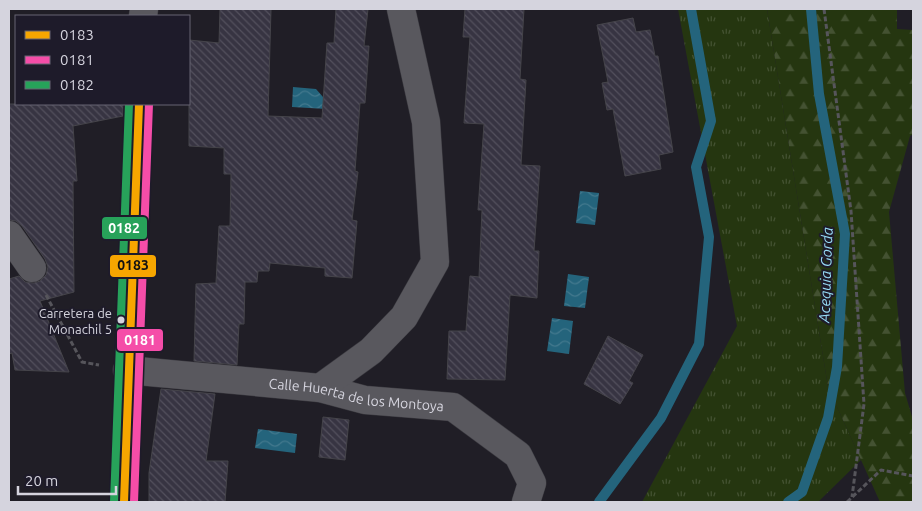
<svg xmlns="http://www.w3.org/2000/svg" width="922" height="511" font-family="Ubuntu,sans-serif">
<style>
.grass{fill:url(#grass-tufts)}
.forest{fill:url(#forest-firs)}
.water{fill:url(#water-waves)}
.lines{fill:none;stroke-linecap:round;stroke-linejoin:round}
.stream{stroke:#24647c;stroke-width:10}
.building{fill:url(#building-back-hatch);stroke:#45444a}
.pedestrian-casing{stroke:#3b3a40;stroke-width:29}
.minor-casing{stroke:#3b3a40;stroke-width:29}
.tertiary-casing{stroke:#3b3a40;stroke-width:29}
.path{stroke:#56555b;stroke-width:3;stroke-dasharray:5 2.5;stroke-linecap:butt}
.pedestrian{stroke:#59585e;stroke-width:28}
.minor{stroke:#59585e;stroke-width:28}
.tertiary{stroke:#59585e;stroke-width:28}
.bus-1-casing{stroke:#1e1b2a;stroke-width:11}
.bus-2-casing{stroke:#1e1b2a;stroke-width:11}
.bus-3-casing{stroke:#1e1b2a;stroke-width:11}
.bus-1{stroke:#f7a600;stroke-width:8}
.bus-2{stroke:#f54da8;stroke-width:8}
.bus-3{stroke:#27a25a;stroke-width:8}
.bus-dot{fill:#d5d4de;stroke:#1e1b2a;stroke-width:2}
.labels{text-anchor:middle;stroke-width:4;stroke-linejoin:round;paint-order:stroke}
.bus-label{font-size:13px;fill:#d5d4de;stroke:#1e1b2a;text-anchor:end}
.street-label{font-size:14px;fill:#d5d4de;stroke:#1e1b2a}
.water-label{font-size:15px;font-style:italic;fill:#96daf4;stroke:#1e1b2a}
.line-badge{stroke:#1e1b2a;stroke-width:2}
.badge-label{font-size:14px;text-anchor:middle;font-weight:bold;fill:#fff}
.pale-badge-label{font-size:14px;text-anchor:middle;font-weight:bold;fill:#111}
</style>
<defs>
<pattern id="grass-tufts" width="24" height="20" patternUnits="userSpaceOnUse" patternTransform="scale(1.25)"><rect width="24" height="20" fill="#253610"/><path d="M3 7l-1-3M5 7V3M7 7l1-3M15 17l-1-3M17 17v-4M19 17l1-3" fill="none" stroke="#445232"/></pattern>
<pattern id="forest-firs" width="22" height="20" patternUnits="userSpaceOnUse" patternTransform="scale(1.25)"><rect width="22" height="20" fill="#253610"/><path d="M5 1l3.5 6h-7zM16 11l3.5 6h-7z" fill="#445232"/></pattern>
<pattern id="water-waves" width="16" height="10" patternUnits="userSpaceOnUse" patternTransform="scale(1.25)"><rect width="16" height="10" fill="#24647c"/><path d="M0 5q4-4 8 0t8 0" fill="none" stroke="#43798e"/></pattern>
<pattern id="building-back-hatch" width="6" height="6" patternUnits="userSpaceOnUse" patternTransform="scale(1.25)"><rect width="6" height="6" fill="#373442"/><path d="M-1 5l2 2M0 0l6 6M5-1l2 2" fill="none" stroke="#53505d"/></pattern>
</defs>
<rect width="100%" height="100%" fill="#201e26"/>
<path class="grass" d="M 678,9 L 767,9 L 828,387 L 861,460 L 818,502 L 642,502 L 737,326 Z"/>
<path class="forest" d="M 767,9 L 897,9 L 897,29 L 913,30 L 913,134 L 910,136 L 889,212 L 905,393 L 913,420 L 913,502 L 880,502 L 828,387 Z"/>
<g class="water">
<path d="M 293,87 L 316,89 L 323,97 L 329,100 L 327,109 L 292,107 Z"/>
<path d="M 580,191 L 599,193 L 595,225 L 576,223 Z"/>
<path d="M 568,274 L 589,277 L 585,308 L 564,306 Z"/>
<path d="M 552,318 L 573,321 L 569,354 L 547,351 Z"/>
<path d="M 258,429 L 297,434 L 295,453 L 255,448 Z"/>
</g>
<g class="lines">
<g class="stream">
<path d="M 599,502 L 661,418 L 699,344 L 709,237 L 696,167 L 711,121 L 691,9"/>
<path d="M 788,502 L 802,492 L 828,418 L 837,367 L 845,234 L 819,94 L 811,9"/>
</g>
</g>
<g class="building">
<path d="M 220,9 L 271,9 L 268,116 L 322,118 L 327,43 L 334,43 L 336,9 L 368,9 L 364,46 L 369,46 L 365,103 L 360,103 L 355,171 L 358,172 L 352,220 L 357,221 L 352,278 L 325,276 L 325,268 L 270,263 L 269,271 L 258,271 L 257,282 L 245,282 L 244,324 L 239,324 L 237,365 L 194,361 L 196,284 L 216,283 L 219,226 L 230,226 L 231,174 L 224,174 L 224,148 L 189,146 L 189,40 L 219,43 Z"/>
<path d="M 465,9 L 524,9 L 520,79 L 526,80 L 521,165 L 540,166 L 534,251 L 539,251 L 537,298 L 510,295 L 505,380 L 447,379 L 449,331 L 466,331 L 470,276 L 479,277 L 482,210 L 478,210 L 484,124 L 464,123 L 470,37 L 463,37 Z"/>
<path d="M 633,18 L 636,32 L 650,30 L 655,56 L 658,56 L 673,152 L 659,155 L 661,169 L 625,176 L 613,109 L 607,110 L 602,83 L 608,82 L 597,25 Z"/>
<path d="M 9,104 L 123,104 L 123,116 L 73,126 L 77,181 L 73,181 L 74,292 L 40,301 L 69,372 L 15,370 L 12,353 L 9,354 L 9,279 L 19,276 L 25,282 L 34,283 L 40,281 L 46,275 L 48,267 L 45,259 L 22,226 L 16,221 L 9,220 Z"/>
<path d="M 608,336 L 643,355 L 629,381 L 633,383 L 620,404 L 584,384 Z"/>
<path d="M 161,389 L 215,394 L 206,461 L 228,461 L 225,502 L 149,502 L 149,473 Z"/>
<path d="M 323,417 L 349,420 L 345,460 L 319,457 Z"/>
</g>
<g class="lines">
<g class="pedestrian-casing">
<path id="pedestrian" d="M 9,235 L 32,268"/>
</g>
<g class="minor-casing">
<g id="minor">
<path id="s1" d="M 127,370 L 320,388 L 365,400 L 453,407 L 518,455 L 532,483 L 526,502"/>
<path d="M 320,388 L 371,351 L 404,317 L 435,262 L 426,122 L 401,9"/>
</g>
</g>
<g class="tertiary-casing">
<g id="tertiary">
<path d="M 143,16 L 144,9"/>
<path d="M 124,502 L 139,104"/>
</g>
</g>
<g class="path">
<path d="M 824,9 L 851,211 L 864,404 L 852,497"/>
<path d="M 46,295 L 82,362 L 99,365"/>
<path d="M 847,502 L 881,470 L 913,476"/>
</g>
<use href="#pedestrian" class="pedestrian"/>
<use href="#minor" class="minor"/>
<use href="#tertiary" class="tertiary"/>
<g class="bus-1-casing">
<path id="bus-1" d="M 124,502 L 139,104"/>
</g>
<g class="bus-2-casing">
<path id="bus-2" d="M 134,502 L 149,104"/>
</g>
<g class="bus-3-casing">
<path id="bus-3" d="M 114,502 L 129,104"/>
</g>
<use href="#bus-1" class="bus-1"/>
<use href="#bus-2" class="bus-2"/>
<use href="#bus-3" class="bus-3"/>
</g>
<circle class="bus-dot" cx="121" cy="320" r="4.5"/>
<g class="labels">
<g class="bus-label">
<text x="112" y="318">Carretera de<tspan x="112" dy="16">Monachil 5</tspan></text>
</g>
<g class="street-label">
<text dy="5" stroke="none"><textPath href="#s1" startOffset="231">Calle Huerta de los Montoya</textPath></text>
</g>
<g class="water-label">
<text transform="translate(826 275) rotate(-88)" y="5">Acequia Gorda</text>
</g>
</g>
<g class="line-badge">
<rect x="101" y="216" width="47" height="24" rx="5" fill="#27a25a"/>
<rect x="109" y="254" width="48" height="24" rx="5" fill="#f7a600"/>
<rect x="116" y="328" width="48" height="24" rx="5" fill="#f54da8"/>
</g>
<g class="badge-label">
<text x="124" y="233">0182</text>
<text x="140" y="345">0181</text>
</g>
<g class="pale-badge-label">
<text x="133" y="270">0183</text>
</g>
<rect width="922" height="511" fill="none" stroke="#d5d4de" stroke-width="20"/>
<rect x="15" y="15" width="175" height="90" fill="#1e1b2a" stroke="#676572"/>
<rect x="25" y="31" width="25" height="8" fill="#f7a600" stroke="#676572"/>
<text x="60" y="40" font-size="15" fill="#d5d4de">0183</text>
<rect x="25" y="56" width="25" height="8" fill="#f54da8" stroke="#676572"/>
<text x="60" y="65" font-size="15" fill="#d5d4de">0181</text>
<rect x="25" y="81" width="25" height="8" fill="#27a25a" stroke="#676572"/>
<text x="60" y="90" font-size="15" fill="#d5d4de">0182</text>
<path d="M18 486v8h98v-8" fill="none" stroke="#d5d4de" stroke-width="2.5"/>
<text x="25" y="486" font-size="15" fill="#d5d4de" stroke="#1e1b2a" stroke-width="4" paint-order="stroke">20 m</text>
</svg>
